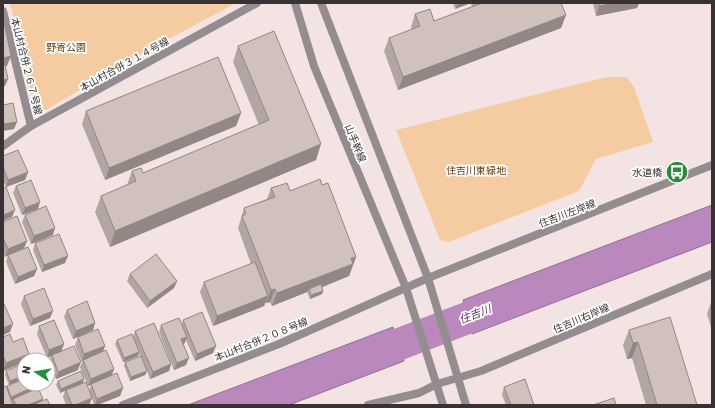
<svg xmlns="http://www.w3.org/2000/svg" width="715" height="408" font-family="Rubik,'Noto Sans JP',sans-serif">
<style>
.green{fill:#f5cca1}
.water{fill:#ba88bd;stroke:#936e93}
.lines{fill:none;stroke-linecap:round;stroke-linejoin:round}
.river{stroke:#ba88bd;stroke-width:32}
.minor{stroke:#948d90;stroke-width:8}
.tertiary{stroke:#948d90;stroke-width:8}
.wall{fill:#b3a6a2}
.shaded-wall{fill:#928784}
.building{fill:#d0c1bc;stroke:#928784}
.labels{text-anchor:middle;stroke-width:3.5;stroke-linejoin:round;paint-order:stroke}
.park-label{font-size:10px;fill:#5d3b0e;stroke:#fff}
.street-label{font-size:10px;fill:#383232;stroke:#fff}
.poi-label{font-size:10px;fill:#383232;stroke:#fff;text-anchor:end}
.water-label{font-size:11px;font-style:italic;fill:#682b6d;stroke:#fff}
</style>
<rect width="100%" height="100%" fill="#f3e3e3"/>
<g class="green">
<path d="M 10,3 L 236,3 L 133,58 L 46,110 L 35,109 Z"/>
<path d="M 608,77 L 627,77 L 634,87 L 653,142 L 596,159 L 579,191 L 449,242 L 440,240 L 396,130 C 467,113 537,93 608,77 Z"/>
</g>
<g class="water">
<path d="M 712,205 L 712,242 L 472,334 L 463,300 Z"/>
<path d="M 393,327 L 404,361 L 289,405 L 188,405 Z"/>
</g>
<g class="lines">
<path class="river" d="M 358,360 L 509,302"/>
<g class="minor">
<path d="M 3,11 L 31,126"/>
<path d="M 3,146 L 31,126 L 257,3"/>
</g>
<g class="tertiary">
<path d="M 295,3 L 314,66 L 406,288 L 443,405"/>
<path d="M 321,3 L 428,278 L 466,405"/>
<path d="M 123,405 L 279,344 L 428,278 L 712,165"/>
<path d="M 368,405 L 419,393 L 437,384 L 481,371 L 712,274"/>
</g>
</g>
<g class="wall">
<path d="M 453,3 L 561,3 L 566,15 L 561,28 L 398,90 L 384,51 L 389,38 L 412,30 L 411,27 L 415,14 L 434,21 L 472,7 L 471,3 L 455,9 Z"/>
<path d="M 593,3 L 639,3 L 637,8 L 596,16 Z"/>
<path d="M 238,46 L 316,160 L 110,247 L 95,212 L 101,196 L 127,185 L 132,171 L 143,173 L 259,125 L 233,62 Z"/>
<path d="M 86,111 L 241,113 L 236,126 L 105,180 L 82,124 Z"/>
<path d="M 3,156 L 28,172 L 25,180 L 6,187 L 12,217 L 6,187 L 3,181 Z"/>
<path d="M 322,185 L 356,257 L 349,276 L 322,287 L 323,291 L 322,294 L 310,299 L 307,292 L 272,306 L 270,302 L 266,303 L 266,301 L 264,306 L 213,326 L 200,292 L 204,282 L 251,264 L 238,228 L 244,208 L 267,199 L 271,188 L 290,191 Z"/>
<path d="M 16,186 L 38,209 L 22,215 L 13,193 Z"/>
<path d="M 25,215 L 53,235 L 31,244 L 22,222 Z"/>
<path d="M 3,222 L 27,241 L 24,248 L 37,269 L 34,276 L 15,284 L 6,262 L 8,255 L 5,257 L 3,252 Z"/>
<path d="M 35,243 L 65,263 L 42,272 L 33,250 Z"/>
<path d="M 130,274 L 177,281 L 174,288 L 147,308 L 127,281 Z"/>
<path d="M 24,296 L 50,318 L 30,326 L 21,304 Z"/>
<path d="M 712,299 L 712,331 L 707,314 Z"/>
<path d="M 67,310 L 95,323 L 93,330 L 73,339 L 64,317 Z"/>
<path d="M 183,320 L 213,353 L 195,361 L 186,340 L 184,344 L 186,365 L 174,370 L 159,332 L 161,325 L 182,324 Z"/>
<path d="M 39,326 L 64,344 L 61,351 L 78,370 L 56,379 L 49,363 L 51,356 L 47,358 L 37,334 Z"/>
<path d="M 629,330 L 697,405 L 646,405 L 632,358 L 627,359 L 623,345 Z"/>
<path d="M 135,331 L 171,364 L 169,371 L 150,379 L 147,371 L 145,375 L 130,381 L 124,366 L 125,362 L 140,356 L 139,353 L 138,356 L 123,362 L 115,344 L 117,340 L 133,337 Z"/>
<path d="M 3,337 L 13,342 L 29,354 L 27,360 L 24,360 L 24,362 L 3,371 Z"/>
<path d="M 78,337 L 105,346 L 103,352 L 114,369 L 112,375 L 120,396 L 97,405 L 94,405 L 92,398 L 89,405 L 66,405 L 63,397 L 65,390 L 60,393 L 56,385 L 58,381 L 83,383 L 89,391 L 91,385 L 88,386 L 80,367 L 83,361 L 82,362 L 75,345 Z"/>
<path d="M 24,363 L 9,385 L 5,375 L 6,371 Z"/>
<path d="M 7,386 L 35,390 L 43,399 L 42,401 L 50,405 L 3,405 Z"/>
<path d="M 504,387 L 534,405 L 506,405 L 502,395 Z"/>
</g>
<g class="shaded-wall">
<path d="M 458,3 L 471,3 L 455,9 Z"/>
<path d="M 613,3 L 639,3 L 637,8 L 596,16 L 599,6 Z"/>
<path d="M 566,15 L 561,28 L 398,90 L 403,77 Z"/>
<path d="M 11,56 L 7,66 L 3,67 L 3,58 Z"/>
<path d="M 8,79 L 5,86 L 3,87 L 3,80 Z"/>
<path d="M 241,113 L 236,126 L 105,180 L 109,168 Z"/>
<path d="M 17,122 L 14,129 L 3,131 L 3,124 Z"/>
<path d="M 321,144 L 316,160 L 110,247 L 115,231 Z"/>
<path d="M 28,172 L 25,180 L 6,187 L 8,180 Z"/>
<path d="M 40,202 L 38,209 L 22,215 L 25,208 Z"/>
<path d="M 15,210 L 12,217 L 3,221 L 3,215 Z"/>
<path d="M 55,228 L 53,235 L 31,244 L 34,236 Z"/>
<path d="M 27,241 L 24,248 L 5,257 L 8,249 Z"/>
<path d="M 68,256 L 65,263 L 42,272 L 44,265 Z"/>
<path d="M 356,257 L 349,276 L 310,292 L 309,289 L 307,292 L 272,306 L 277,293 L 351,258 Z"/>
<path d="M 37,269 L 34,276 L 15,284 L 18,277 Z"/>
<path d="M 177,281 L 174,288 L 147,308 L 150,301 Z"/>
<path d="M 275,289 L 270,302 L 266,303 L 271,290 Z"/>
<path d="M 323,291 L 322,294 L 310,299 L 311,295 Z"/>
<path d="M 268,296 L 264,306 L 213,326 L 217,316 Z"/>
<path d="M 53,311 L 50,318 L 30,326 L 33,319 Z"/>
<path d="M 95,323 L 93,330 L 73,339 L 76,331 Z"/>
<path d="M 13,324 L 10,332 L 3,335 L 3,328 Z"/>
<path d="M 187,337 L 184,344 L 179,346 L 181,339 Z"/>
<path d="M 638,342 L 632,358 L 627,359 L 633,343 Z"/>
<path d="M 64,344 L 61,352 L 47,358 L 49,350 Z"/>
<path d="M 105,346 L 102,353 L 83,360 L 83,361 L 82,362 L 84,354 Z"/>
<path d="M 216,346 L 213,353 L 195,361 L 197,354 Z"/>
<path d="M 139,352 L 138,356 L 123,362 L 124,358 Z"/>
<path d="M 29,354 L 27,360 L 24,360 L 24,362 L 3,371 L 6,363 Z"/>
<path d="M 189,358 L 186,365 L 174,370 L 177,363 Z"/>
<path d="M 81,362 L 78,370 L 56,379 L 58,372 Z"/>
<path d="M 171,364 L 169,371 L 150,379 L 153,372 Z"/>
<path d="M 114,369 L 111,376 L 88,386 L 91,379 Z"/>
<path d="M 147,371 L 145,375 L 130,381 L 131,377 Z"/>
<path d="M 24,375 L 24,379 L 9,385 L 10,381 Z"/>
<path d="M 84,379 L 83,383 L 60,393 L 61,389 Z"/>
<path d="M 36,386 L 35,390 L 10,401 L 11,397 Z"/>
<path d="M 123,388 L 120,396 L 97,405 L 95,405 L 97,399 Z"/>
<path d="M 92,398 L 89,405 L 75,405 Z"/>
<path d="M 43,399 L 41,403 L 36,405 L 28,405 Z"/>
</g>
<g class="building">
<path d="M 482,3 L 561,3 L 566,15 L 403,77 L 389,38 L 420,26 L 415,14 L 430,9 L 434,21 Z"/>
<path d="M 599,3 L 613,3 L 599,6 Z"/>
<path d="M 3,17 L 11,56 L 3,58 Z"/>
<path d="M 274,31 L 321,144 L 115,231 L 101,196 L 136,181 L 132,171 L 141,168 L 143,173 L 269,120 L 238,46 Z"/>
<path d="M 218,57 L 241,113 L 109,168 L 86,111 Z"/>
<path d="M 3,65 L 5,65 L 8,79 L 3,80 Z"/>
<path d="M 13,103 L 17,122 L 3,124 L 3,105 Z"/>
<path d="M 18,150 L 28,172 L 8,180 L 3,167 L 3,156 Z"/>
<path d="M 320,179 L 322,185 L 328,183 L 356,257 L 351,258 L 353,264 L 277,293 L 275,289 L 271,290 L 242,216 L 246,214 L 244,208 L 275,197 L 271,188 L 287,183 L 290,191 Z"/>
<path d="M 31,180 L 40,202 L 25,208 L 16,186 Z"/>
<path d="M 6,187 L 15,210 L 3,215 L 3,188 Z"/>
<path d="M 46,206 L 55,228 L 34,236 L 25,215 Z"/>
<path d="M 17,216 L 27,241 L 8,249 L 3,238 L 3,222 Z"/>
<path d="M 59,234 L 68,256 L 44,265 L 35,243 Z"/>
<path d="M 28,247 L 37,269 L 18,277 L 8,255 Z"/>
<path d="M 156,254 L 177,281 L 150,301 L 130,274 Z"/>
<path d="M 255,262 L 268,296 L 217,316 L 204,282 Z"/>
<path d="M 321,284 L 323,291 L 311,295 L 309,289 Z"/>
<path d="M 44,288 L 53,311 L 33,319 L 24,296 Z"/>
<path d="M 87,301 L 95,323 L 76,331 L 67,310 Z"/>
<path d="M 3,304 L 4,304 L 13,324 L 3,328 Z"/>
<path d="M 202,312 L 216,346 L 197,354 L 183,320 Z"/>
<path d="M 670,317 L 697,405 L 657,405 L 638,342 L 633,343 L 629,330 Z"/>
<path d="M 179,318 L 187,337 L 181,339 L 189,358 L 177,363 L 161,325 Z"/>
<path d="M 54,320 L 64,344 L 49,350 L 39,326 Z"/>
<path d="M 154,323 L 171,364 L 153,372 L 135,331 Z"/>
<path d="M 98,329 L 105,346 L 84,354 L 78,337 Z"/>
<path d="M 10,334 L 13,342 L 23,338 L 29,354 L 6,363 L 3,356 L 3,337 Z"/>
<path d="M 132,334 L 139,352 L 124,358 L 117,340 Z"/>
<path d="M 74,346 L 81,362 L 58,372 L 52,355 Z"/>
<path d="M 106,350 L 114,369 L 91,379 L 83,360 Z"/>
<path d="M 141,356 L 147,371 L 131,377 L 125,362 Z"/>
<path d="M 24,363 L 24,375 L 10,381 L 6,371 Z"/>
<path d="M 81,371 L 84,379 L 61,389 L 58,381 Z"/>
<path d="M 117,373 L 123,388 L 97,399 L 91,384 Z"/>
<path d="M 24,379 L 24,384 L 35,384 L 36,386 L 11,397 L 7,386 Z"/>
<path d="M 525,379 L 534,405 L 511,405 L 504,387 Z"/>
<path d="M 86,382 L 92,398 L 75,405 L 72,405 L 66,390 Z"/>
<path d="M 6,386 L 13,405 L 3,405 L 3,387 Z"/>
<path d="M 38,388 L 43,399 L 28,405 L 16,405 L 13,399 Z"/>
<path d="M 614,398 L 616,405 L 593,405 Z"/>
<path d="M 47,399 L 50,405 L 32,405 Z"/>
</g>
<defs>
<g id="bus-disc" transform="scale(1.15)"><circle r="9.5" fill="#2b8a3c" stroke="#fff"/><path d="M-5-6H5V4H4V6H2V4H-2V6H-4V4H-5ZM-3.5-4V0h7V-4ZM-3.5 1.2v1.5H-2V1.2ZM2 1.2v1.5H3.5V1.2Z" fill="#fff"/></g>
</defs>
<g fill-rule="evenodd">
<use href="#bus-disc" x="677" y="172"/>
</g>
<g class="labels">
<g class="park-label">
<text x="66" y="51">野寄公園</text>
<text x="476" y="174">住吉川東緑地</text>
</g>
<g class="street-label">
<text transform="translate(124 64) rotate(-29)" y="4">本山村合併３１４号線</text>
<text transform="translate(27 66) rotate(76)" y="4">本山村合併２６７号線</text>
<text transform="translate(356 143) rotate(68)" y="4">山手幹線</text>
<text transform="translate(567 213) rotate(-21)" y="4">住吉川左岸線</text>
<text transform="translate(581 318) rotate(-23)" y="4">住吉川右岸線</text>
<text transform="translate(261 339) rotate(-22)" y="4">本山村合併２０８号線</text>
</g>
<g class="poi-label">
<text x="662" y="176">水道橋</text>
</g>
<g class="water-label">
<text transform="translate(475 314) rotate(-21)" y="4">住吉川</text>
</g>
</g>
<rect width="715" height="408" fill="none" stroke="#383232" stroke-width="8"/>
<g transform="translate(36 372) rotate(282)"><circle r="19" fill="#ffffff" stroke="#afadad"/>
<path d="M0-3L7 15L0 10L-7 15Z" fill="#2b8a3c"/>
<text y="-6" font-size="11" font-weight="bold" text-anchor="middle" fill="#383232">N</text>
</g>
</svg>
